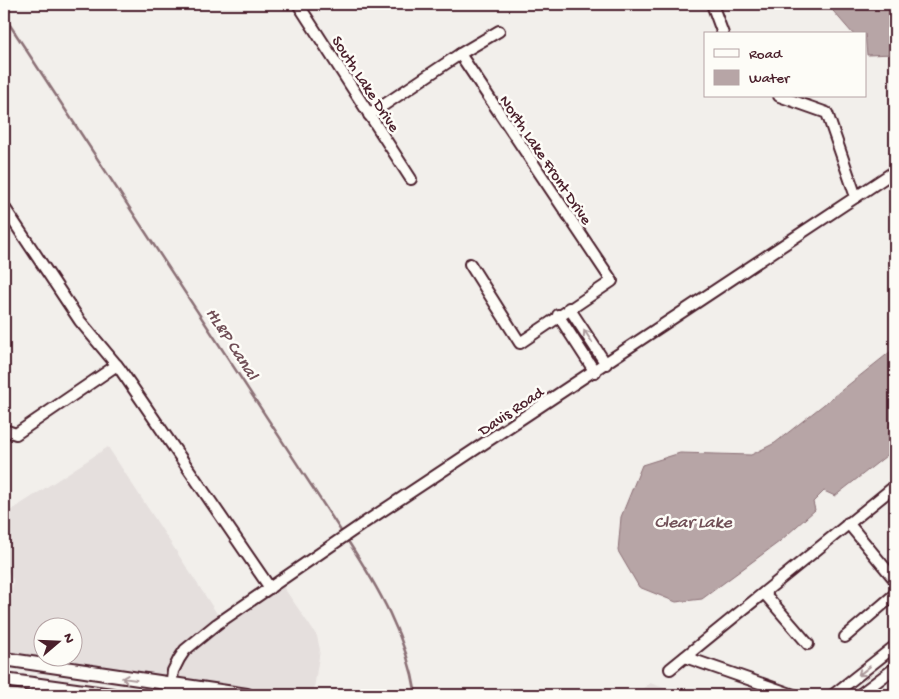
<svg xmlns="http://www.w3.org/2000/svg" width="899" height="699" font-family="'Gochi Hand',sans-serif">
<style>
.built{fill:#e5dfdd;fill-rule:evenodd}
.water{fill:#b7a5a6;stroke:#8b6f75}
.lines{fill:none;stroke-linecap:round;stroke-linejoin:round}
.stream{stroke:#8b6f75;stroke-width:2.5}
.minor-casing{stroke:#4a1f2b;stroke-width:14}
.major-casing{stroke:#4a1f2b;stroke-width:16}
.minor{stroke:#fdfcf7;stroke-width:10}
.major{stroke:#fdfcf7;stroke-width:12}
.oneway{stroke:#ac999b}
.labels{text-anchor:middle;stroke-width:5;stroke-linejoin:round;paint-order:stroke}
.street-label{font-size:16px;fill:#4a1f2b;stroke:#fdfcf7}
.water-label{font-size:18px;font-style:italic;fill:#704e56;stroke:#fdfcf7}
</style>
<rect width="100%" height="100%" fill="#f2efeb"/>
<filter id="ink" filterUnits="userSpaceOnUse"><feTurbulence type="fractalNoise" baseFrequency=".02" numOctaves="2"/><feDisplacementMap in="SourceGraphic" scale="10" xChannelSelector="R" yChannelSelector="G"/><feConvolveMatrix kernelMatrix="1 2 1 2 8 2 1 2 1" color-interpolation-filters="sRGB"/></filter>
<g filter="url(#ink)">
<g class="built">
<path d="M 108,447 L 225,626 L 282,585 L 317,636 L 320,650 L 313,695 L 287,695 L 4,655 L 13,580 L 4,566 L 4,515 ZM 42,626 L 72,626 L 72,656 L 42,656 Z"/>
<path d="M 650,683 L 684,695 L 635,695 Z"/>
</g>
<g class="water">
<path d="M 827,4 L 895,4 L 895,54 L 867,55 L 865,34 L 853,34 Z"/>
<path d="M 895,348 L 895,449 L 835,496 L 824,491 L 813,502 L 815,510 L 779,542 L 702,599 L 676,602 L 639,587 L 618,551 L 621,517 L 642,465 L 680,453 L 751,455 L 775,443 Z"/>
</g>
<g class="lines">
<g class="stream">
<path d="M 4,16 L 343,534"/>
<path d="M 346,538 C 378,587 407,637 416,695"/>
</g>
<g class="minor-casing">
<g id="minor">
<path d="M 298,4 L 411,179"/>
<path d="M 712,4 L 723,34"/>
<path d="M 460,54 L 612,281 L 520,343 L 470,264"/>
<path d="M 779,96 L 827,113 L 856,197"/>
<path d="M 369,115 L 460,54 L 499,31"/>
<path d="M 4,207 L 80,321 L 120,369 L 270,588"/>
<path d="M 569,308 L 606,364"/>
<path d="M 558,315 L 595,372"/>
<path d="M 4,430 L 16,434 L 117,365"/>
<path d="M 848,523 L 895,580"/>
<path d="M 764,593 L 808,644"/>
<path d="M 845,637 L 895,594"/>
<path d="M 685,657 L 794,695"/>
<path d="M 670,669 L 895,486"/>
<path d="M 170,695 L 173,671 L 179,659 L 185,650 L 217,624 L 364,523 L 895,171"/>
<path d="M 833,695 L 895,646"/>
<path d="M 859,695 L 895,668"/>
</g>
</g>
<g class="major-casing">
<g id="major">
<path d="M 4,659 L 247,695"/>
<path d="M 4,680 L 112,695"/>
</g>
</g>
<use href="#minor" class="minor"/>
<use href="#major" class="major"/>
</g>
<defs><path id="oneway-shaft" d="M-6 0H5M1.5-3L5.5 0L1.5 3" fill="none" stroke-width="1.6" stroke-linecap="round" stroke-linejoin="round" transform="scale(1.25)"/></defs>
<g class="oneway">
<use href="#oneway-shaft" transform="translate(588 336) rotate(-123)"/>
<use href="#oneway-shaft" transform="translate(864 671) rotate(142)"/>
<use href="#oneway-shaft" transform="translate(129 679) rotate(-172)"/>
</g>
</g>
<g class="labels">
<g class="street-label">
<text transform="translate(367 83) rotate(57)" y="6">South Lake Drive</text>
<text transform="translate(547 159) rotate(56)" y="6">North Lake Front Drive</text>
<text transform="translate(510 410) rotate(-34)" y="6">Davis Road</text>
</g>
<g class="water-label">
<text transform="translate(233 343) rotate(57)" y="6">HL&amp;P Canal</text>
<text x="693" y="527">Clear Lake</text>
</g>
</g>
<rect width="899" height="699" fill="none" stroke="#fdfcf7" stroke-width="20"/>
<rect x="10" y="10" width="879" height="679" fill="none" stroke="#4a1f2b" stroke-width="2" filter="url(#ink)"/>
<rect x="704" y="32" width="162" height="65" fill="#fdfcf7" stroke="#b5a4a5"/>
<rect x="714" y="49" width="25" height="8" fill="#fdfcf7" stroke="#b5a4a5"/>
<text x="749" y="58" font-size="15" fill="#4a1f2b">Road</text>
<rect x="714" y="70" width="25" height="15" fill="#b7a5a6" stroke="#b5a4a5"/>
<text x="749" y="82" font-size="15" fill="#4a1f2b">Water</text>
<g transform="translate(58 642) rotate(71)"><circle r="24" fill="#fdfcf7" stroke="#b5a4a5"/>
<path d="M0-4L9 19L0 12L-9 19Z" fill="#4a1f2b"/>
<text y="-8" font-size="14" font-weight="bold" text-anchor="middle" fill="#4a1f2b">N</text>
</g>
</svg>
